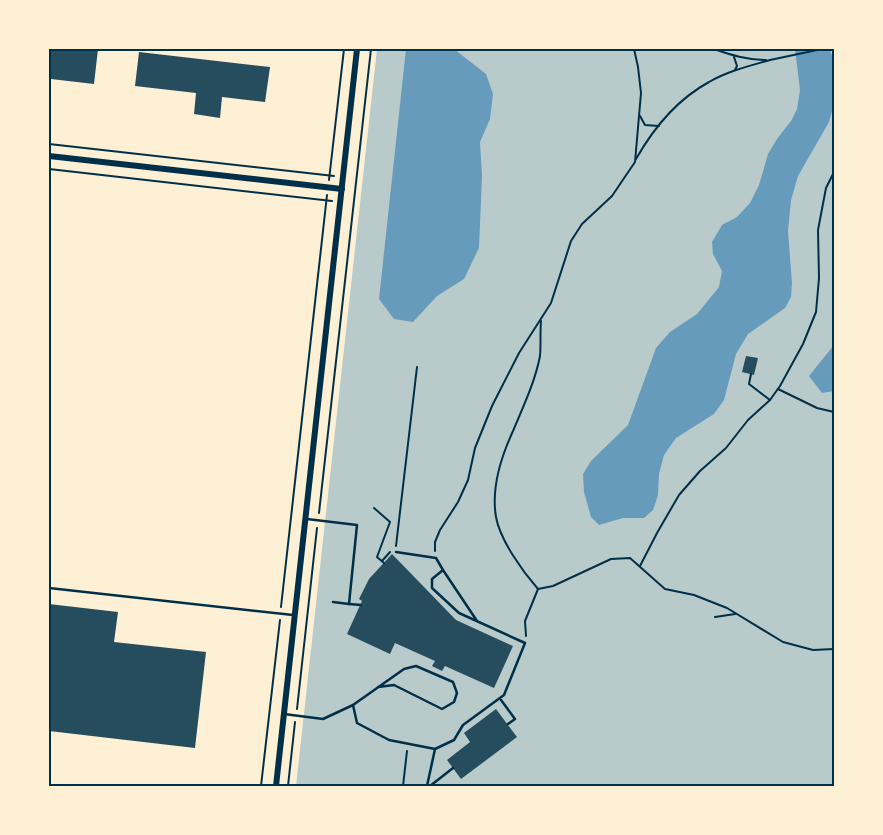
<svg xmlns="http://www.w3.org/2000/svg" width="883" height="835" font-family="Montserrat,sans-serif">
<style>
.green{fill:#b9caca}
.water{fill:#669bbc}
.building{fill:#264d5e}
.lines{fill:none;stroke-linecap:round;stroke-linejoin:round}
.path{stroke:#003049;stroke-width:2}
.service{stroke:#003049;stroke-width:2.5}
.tertiary{stroke:#003049;stroke-width:6}
.neatline{fill:none;stroke:#003049;stroke-width:2}
</style>
<rect width="100%" height="100%" fill="#fdf0d5"/>
<path class="green" d="M 377,49 L 834,49 L 834,786 L 296,786 Z"/>
<g class="water">
<path d="M 406,49 L 454,49 L 486,74 L 493,94 L 490,119 L 480,142 L 482,176 L 479,248 L 464,279 L 437,296 L 413,322 L 394,319 L 379,299 Z"/>
<path d="M 795,49 L 830,49 L 834,62 L 834,104 L 829,122 L 798,176 L 791,200 L 788,231 L 792,283 L 791,297 L 785,308 L 748,334 L 736,354 L 724,400 L 714,414 L 676,438 L 664,455 L 659,474 L 658,495 L 653,510 L 644,518 L 623,518 L 599,525 L 591,517 L 584,492 L 583,474 L 591,461 L 628,425 L 656,348 L 670,332 L 697,314 L 719,287 L 722,271 L 713,254 L 712,242 L 722,225 L 737,217 L 750,203 L 759,185 L 768,154 L 777,139 L 791,121 L 797,109 L 800,90 Z"/>
<path d="M 834,345 L 834,391 L 822,393 L 809,376 Z"/>
</g>
<g class="building">
<path d="M 49,49 L 98,49 L 94,84 L 51,79 L 49,87 Z"/>
<path d="M 139,52 L 270,67 L 265,102 L 222,97 L 220,118 L 194,114 L 196,93 L 135,86 Z"/>
<path d="M 746,356 L 758,358 L 754,375 L 742,372 Z"/>
<path d="M 392,554 L 456,620 L 513,646 L 494,688 L 445,666 L 442,671 L 432,666 L 435,661 L 395,643 L 390,654 L 347,634 L 362,601 L 359,599 L 369,579 Z"/>
<path d="M 49,604 L 118,612 L 114,642 L 206,652 L 195,748 L 49,731 Z"/>
<path d="M 496,709 L 517,737 L 461,779 L 447,760 L 470,742 L 464,733 Z"/>
</g>
<g class="lines">
<g class="path">
<path d="M 714,49 C 731,55 747,60 766,60"/>
<path d="M 734,57 L 737,66 L 735,70"/>
<path d="M 770,60 L 822,49"/>
<path d="M 640,116 L 645,125 L 659,126"/>
<path d="M 49,144 L 334,176"/>
<path d="M 636,159 C 653,129 678,99 709,82 C 728,71 749,66 770,60"/>
<path d="M 49,169 L 332,201"/>
<path d="M 329,180 L 344,49"/>
<path d="M 751,374 L 749,384 L 770,400"/>
<path d="M 778,389 L 817,408 L 834,412"/>
<path d="M 374,508 L 390,522 L 377,557 L 384,563"/>
<path d="M 319,513 L 371,49"/>
<path d="M 396,546 L 417,367"/>
<path d="M 435,551 L 435,542 L 440,530 L 458,502 L 468,480 L 475,448 L 492,406 L 519,353 L 551,303 L 571,241 L 582,224 L 612,196 L 635,162 L 641,93 L 638,67 L 634,49"/>
<path d="M 382,561 L 390,552"/>
<path d="M 640,566 L 657,533 L 679,495 L 700,471 L 726,448 L 748,420 L 770,400 L 780,386 L 803,344 L 816,312 L 819,278 L 818,230 L 826,188 L 834,172"/>
<path d="M 538,589 C 523,572 500,540 496,517 C 491,488 501,457 513,431 C 523,407 535,382 540,356 C 541,345 540,332 541,321"/>
<path d="M 281,607 L 327,195"/>
<path d="M 715,617 L 735,614"/>
<path d="M 526,636 L 525,621 L 538,589 L 553,586 L 611,559 L 630,558 L 665,589 L 694,595 L 727,608 L 783,642 L 813,650 L 834,649"/>
<path d="M 297,709 L 317,528"/>
<path d="M 261,786 L 280,620"/>
<path d="M 288,786 L 295,722"/>
<path d="M 403,786 L 407,751"/>
</g>
<g class="service">
<path d="M 307,519 L 357,525 L 349,604 L 333,602"/>
<path d="M 396,552 L 436,558 L 443,570"/>
<path d="M 49,588 L 293,615"/>
<path d="M 349,604 L 361,605"/>
<path d="M 501,700 L 515,719 L 508,724"/>
<path d="M 353,705 L 357,723 L 389,740 L 435,749 L 454,740 L 463,725 L 504,695 L 525,643 L 459,613 L 432,588 L 432,579 L 443,570 L 477,621"/>
<path d="M 284,714 L 323,719 L 353,705 L 404,669 L 416,666 L 453,682 L 457,693 L 454,702 L 442,709 L 394,685 L 378,687"/>
<path d="M 427,786 L 435,749"/>
<path d="M 430,786 L 453,768"/>
</g>
<g class="tertiary">
<path d="M 49,156 L 342,189"/>
<path d="M 276,786 L 357,49"/>
</g>
</g>
<rect width="883" height="835" fill="none" stroke="#fdf0d5" stroke-width="100"/>
<rect x="50" y="50" width="783" height="735" class="neatline"/>
</svg>
